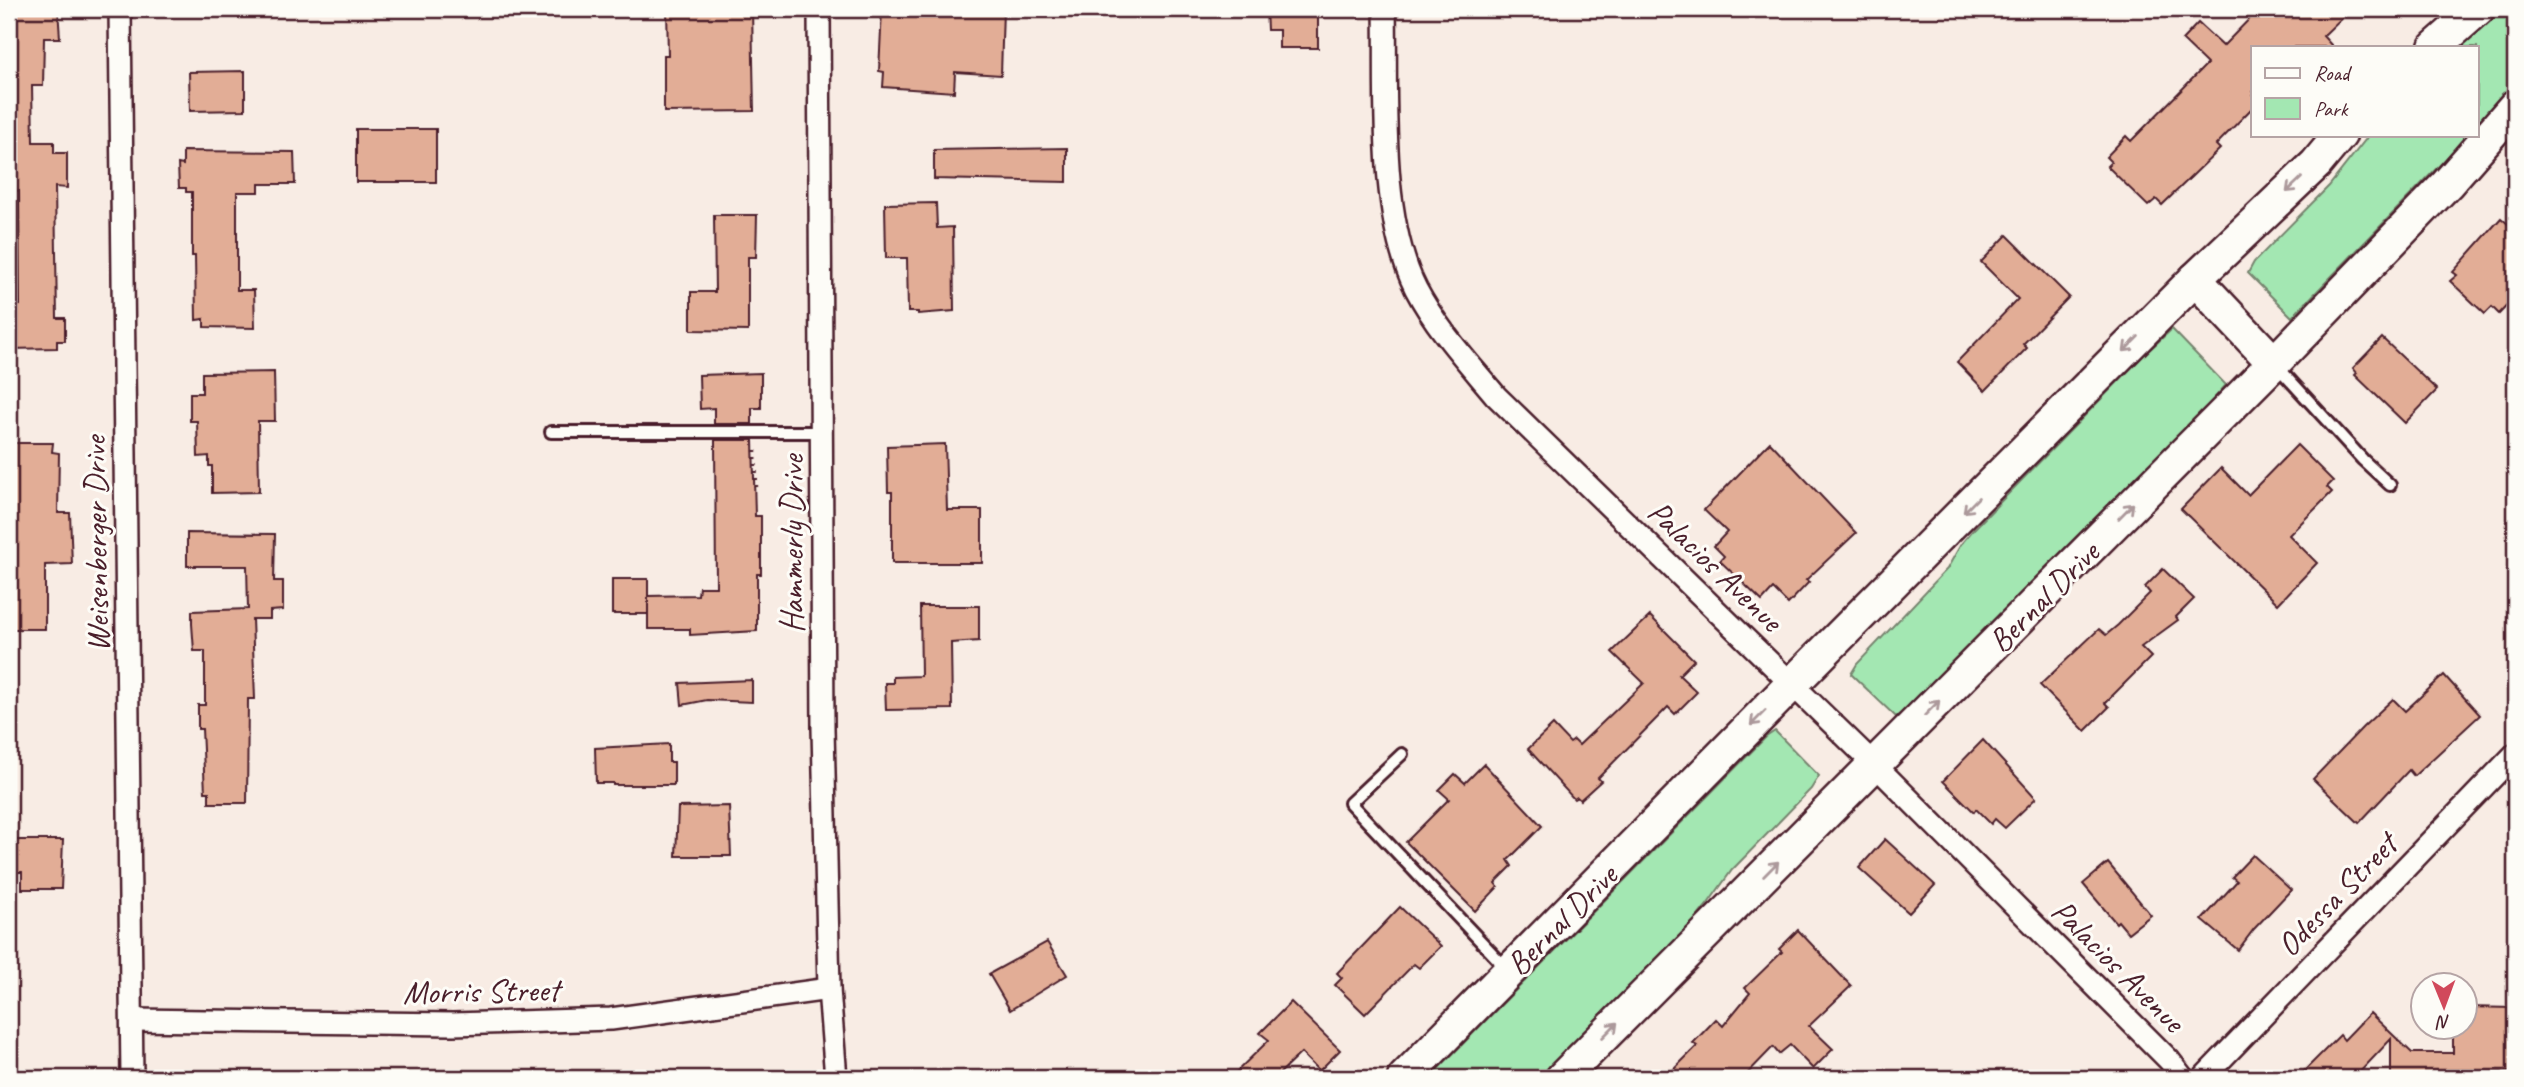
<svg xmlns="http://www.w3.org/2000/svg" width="2524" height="1087" font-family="Caveat,sans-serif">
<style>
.green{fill:#a3e7b2;stroke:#76836e;stroke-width:2}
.building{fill:#e2ad96;stroke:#4a1f2b;stroke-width:2}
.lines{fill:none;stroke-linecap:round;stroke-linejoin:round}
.lane-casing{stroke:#4a1f2b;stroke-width:16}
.street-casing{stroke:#4a1f2b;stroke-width:26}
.secondary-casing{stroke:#4a1f2b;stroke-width:37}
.path{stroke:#4a1f2b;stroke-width:4.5;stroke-dasharray:2 5;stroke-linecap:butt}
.lane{stroke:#fdfcf7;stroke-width:10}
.street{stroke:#fdfcf7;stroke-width:21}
.secondary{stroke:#fdfcf7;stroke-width:32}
.oneway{stroke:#ac999b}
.labels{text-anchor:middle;stroke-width:6;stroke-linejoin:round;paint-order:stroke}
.street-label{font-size:33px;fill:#4a1f2b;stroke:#fdfcf7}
</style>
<rect width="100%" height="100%" fill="#f8ece4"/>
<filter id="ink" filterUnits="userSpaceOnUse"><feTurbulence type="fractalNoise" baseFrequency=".0143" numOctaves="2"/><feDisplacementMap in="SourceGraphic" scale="14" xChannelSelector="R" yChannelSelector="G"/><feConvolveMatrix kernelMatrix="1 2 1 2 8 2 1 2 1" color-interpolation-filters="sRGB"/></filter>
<g filter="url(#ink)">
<g class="green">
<path d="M 2501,9 L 2515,9 L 2515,81 L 2477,126 L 2477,47 L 2457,47 Z"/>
<path d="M 2369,135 L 2469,135 L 2292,317 L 2248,273 L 2254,262 L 2329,186 Z"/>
<path d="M 2172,329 L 2226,385 L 2197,418 L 1911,705 L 1896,717 L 1851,674 L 1857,664 L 1947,569 L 1961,544 L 1973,530 L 2146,353 Z"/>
<path d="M 1775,731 L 1819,776 L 1811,789 L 1732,870 L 1707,905 L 1681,937 L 1540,1078 L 1429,1078 L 1766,737 Z"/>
</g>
<g class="building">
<path d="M 9,9 L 58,9 L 60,38 L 44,38 L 43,86 L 32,86 L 33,142 L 54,142 L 54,153 L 67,153 L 67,188 L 55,187 L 57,318 L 65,318 L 65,341 L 57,341 L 57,348 L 9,349 L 9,306 L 20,305 L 19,191 L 9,190 Z"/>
<path d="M 667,9 L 752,9 L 754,111 L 664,112 L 664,55 L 668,55 Z"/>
<path d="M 882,9 L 1003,9 L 1001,75 L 955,72 L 954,92 L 883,87 L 884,72 L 879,71 Z"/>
<path d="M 1266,9 L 1318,9 L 1318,48 L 1279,48 L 1279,30 L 1267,30 Z"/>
<path d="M 2259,9 L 2351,9 L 2323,36 L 2333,47 L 2253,47 L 2253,107 L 2216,145 L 2220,149 L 2162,205 L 2156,199 L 2148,206 L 2107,166 L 2111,162 L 2106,157 L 2126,136 L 2131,141 L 2207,64 L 2182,40 L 2198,23 L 2223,46 Z"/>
<path d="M 245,71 L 245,110 L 190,111 L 189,72 Z"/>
<rect x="356" y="129" width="80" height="53"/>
<path d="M 1067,148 L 1067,182 L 934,179 L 934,150 Z"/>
<path d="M 183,151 L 294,152 L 295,184 L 259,184 L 259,192 L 237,192 L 237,290 L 254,290 L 255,328 L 204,327 L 204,319 L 196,320 L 195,256 L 192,256 L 192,192 L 186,192 L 186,188 L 179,188 L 178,164 L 183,165 Z"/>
<path d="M 936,203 L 937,228 L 953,227 L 954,311 L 918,314 L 918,312 L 908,312 L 907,258 L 886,258 L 885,204 Z"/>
<path d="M 714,215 L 757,215 L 756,257 L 748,257 L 748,331 L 691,330 L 691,292 L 715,292 Z"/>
<path d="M 2501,218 L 2515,230 L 2515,297 L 2499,314 L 2492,307 L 2485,314 L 2450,281 L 2457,275 L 2453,272 Z"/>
<path d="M 2007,235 L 2069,297 L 2023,344 L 2027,348 L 1985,391 L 1957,362 L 2018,299 L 1981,262 Z"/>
<path d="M 2382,338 L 2437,390 L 2405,423 L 2355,375 L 2357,373 L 2353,368 Z"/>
<path d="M 274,372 L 275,421 L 258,421 L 259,492 L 212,493 L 212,466 L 209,466 L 209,456 L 198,457 L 197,421 L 190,421 L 190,393 L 202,393 L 202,373 Z"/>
<path d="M 761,373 L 761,408 L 752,408 L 752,424 L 714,424 L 714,408 L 700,409 L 699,375 Z"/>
<path d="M 715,440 L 753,440 L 755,516 L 761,516 L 761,574 L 757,574 L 757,631 L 690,635 L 690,629 L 648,629 L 648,596 L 698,595 L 699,587 L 716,587 Z"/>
<path d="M 1770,442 L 1856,533 L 1806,580 L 1809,582 L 1788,604 L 1773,589 L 1762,601 L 1720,561 L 1724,556 L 1714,546 L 1727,532 L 1704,510 Z"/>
<path d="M 9,443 L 53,443 L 52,452 L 59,453 L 58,513 L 70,513 L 72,564 L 45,565 L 45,629 L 9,629 Z"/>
<path d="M 945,444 L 947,510 L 982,510 L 982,563 L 892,563 L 892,492 L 888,492 L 887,446 Z"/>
<path d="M 2297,445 L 2333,481 L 2327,487 L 2332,492 L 2289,535 L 2317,563 L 2278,604 L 2181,509 L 2221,468 L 2248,495 Z"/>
<path d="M 187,533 L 275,534 L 274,581 L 283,581 L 283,610 L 270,611 L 270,619 L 252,619 L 255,699 L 248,699 L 247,803 L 209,803 L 209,792 L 205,792 L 202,729 L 198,729 L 198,705 L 205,705 L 205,651 L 194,651 L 192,624 L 192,611 L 248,609 L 247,566 L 187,566 Z"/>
<path d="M 2163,569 L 2194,599 L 2176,617 L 2178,620 L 2141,647 L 2151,657 L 2105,703 L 2109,707 L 2085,731 L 2040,685 L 2099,629 L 2106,635 L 2118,625 L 2150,593 L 2145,587 Z"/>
<rect x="612" y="579" width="36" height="35"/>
<path d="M 920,606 L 979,606 L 979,641 L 951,643 L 952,709 L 886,710 L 885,683 L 893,683 L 893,677 L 921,676 Z"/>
<path d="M 1650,616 L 1694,660 L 1679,675 L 1697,692 L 1675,714 L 1668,707 L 1598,778 L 1601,781 L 1580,800 L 1577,797 L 1574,799 L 1528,749 L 1553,725 L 1570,743 L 1574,740 L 1579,745 L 1644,683 L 1612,652 Z"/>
<path d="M 2444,675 L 2480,715 L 2414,776 L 2409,770 L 2359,823 L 2313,779 L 2363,727 L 2393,699 L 2405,711 Z"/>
<path d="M 752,680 L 752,702 L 707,700 L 682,705 L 680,683 Z"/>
<path d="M 1983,740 L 2036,798 L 2005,828 L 1995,819 L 1991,824 L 1976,809 L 1974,812 L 1943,781 Z"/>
<path d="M 669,744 L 669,762 L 674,762 L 674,785 L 613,785 L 613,783 L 596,783 L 595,748 Z"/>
<path d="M 1484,764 L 1542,826 L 1508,860 L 1512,866 L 1495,883 L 1498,887 L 1475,911 L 1406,842 L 1449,799 L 1439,790 L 1455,774 L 1465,783 Z"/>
<path d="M 729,806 L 731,856 L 676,856 L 678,807 Z"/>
<path d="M 1885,839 L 1935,885 L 1909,913 L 1859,868 Z"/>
<path d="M 12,840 L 63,840 L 61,889 L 22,889 L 22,872 L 12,872 Z"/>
<path d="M 2253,855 L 2291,890 L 2254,929 L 2238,950 L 2202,920 L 2237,881 L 2232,877 Z"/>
<path d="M 2108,863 L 2151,915 L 2128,933 L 2118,921 L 2116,923 L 2083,884 Z"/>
<path d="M 1400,907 L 1441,946 L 1419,968 L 1414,964 L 1365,1014 L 1335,985 L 1342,978 L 1337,973 Z"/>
<path d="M 1798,930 L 1851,986 L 1809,1026 L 1833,1049 L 1813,1069 L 1790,1045 L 1779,1054 L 1773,1047 L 1743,1078 L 1665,1078 L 1697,1046 L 1693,1043 L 1716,1019 L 1723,1026 L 1750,993 L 1745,988 L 1782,952 L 1779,949 Z"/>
<path d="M 1047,942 L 1067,975 L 1010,1010 L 989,974 Z"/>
<path d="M 1291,1002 L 1340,1050 L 1319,1071 L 1301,1053 L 1275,1078 L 1230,1078 L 1269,1040 L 1260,1033 Z"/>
<path d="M 2465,1007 L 2515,1008 L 2515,1072 L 2467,1072 L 2467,1078 L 2391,1078 L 2391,1039 L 2358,1074 L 2344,1073 L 2336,1078 L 2297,1078 L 2340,1035 L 2344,1040 L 2370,1013 L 2412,1053 L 2453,1053 L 2453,1027 L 2465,1027 Z"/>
</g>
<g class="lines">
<g class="lane-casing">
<g id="lane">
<path d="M 2276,365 L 2363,460 L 2390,485"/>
<path d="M 551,432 L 821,432"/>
<path d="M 1402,754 L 1350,803 L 1507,969"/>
</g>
</g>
<g class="street-casing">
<g id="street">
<path d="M 120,9 L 132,1078"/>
<path d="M 819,9 L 823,729 L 829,989 L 836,1078"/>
<path d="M 1385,9 C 1387,92 1378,214 1416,289 C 1437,329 1467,361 1496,396 L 1875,765 L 2169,1060 L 2183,1078"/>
<path d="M 132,1020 L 453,1024 L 611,1019 L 829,989"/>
<path d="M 2203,1078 L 2515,754"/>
</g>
</g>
<g class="secondary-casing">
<g id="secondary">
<path d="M 2435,47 L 2478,9"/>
<path d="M 2195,279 L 2274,363"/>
<path d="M 1404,1078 L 1792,684 L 2195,279 L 2316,164 L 2340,135"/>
<path d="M 1562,1078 L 2274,363 L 2447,184 L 2515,106"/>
</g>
</g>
<path class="path" d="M 755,450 L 756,488"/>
<use href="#lane" class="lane"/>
<use href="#street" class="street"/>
<use href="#secondary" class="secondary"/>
</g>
<defs><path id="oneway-shaft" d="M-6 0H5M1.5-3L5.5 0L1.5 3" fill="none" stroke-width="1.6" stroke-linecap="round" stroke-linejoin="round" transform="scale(1.75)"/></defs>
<g class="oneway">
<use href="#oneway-shaft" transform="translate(2294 185) rotate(136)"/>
<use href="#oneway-shaft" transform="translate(2131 344) rotate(135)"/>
<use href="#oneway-shaft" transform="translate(1971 505) rotate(135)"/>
<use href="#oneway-shaft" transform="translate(2126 511) rotate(-45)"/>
<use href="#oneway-shaft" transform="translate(1932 708) rotate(-45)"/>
<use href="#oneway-shaft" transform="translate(1758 718) rotate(135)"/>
<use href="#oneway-shaft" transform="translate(1771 869) rotate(-45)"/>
<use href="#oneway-shaft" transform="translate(1610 1030) rotate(-45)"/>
</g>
</g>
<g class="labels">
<g class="street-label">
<text transform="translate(95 544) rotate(-91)" y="12">Weisenberger Drive</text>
<text transform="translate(791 544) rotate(-90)" y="12">Hammerly Drive</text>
<text transform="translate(1716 565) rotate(44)" y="12">Palacios Avenue</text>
<text transform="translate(2043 596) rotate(-45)" y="12">Bernal Drive</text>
<text transform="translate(2336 894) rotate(-46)" y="12">Odessa Street</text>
<text transform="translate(1561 919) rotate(-45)" y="12">Bernal Drive</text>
<text transform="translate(2119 965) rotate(45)" y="12">Palacios Avenue</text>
<text transform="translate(481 990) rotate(-1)" y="12">Morris Street</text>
</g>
</g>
<rect width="2524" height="1087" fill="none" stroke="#fdfcf7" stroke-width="35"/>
<rect x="18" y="18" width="2489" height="1052" fill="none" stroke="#4a1f2b" stroke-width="2.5" filter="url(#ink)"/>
<rect x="2251" y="46" width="228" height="91" fill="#fdfcf7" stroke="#b5a4a5" stroke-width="2"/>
<rect x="2265" y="68" width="35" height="10" fill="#fdfcf7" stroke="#b5a4a5" stroke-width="2"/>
<text x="2314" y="80" font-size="21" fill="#4a1f2b">Road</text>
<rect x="2265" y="98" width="35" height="21" fill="#a3e7b2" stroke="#b5a4a5" stroke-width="2"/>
<text x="2314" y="116" font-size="21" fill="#4a1f2b">Park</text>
<g transform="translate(2444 1006) rotate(179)"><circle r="33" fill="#fdfcf7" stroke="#b5a4a5" stroke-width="2"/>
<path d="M0-5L12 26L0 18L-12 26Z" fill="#d1495b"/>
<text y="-10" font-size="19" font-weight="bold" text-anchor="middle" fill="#4a1f2b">N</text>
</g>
</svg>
